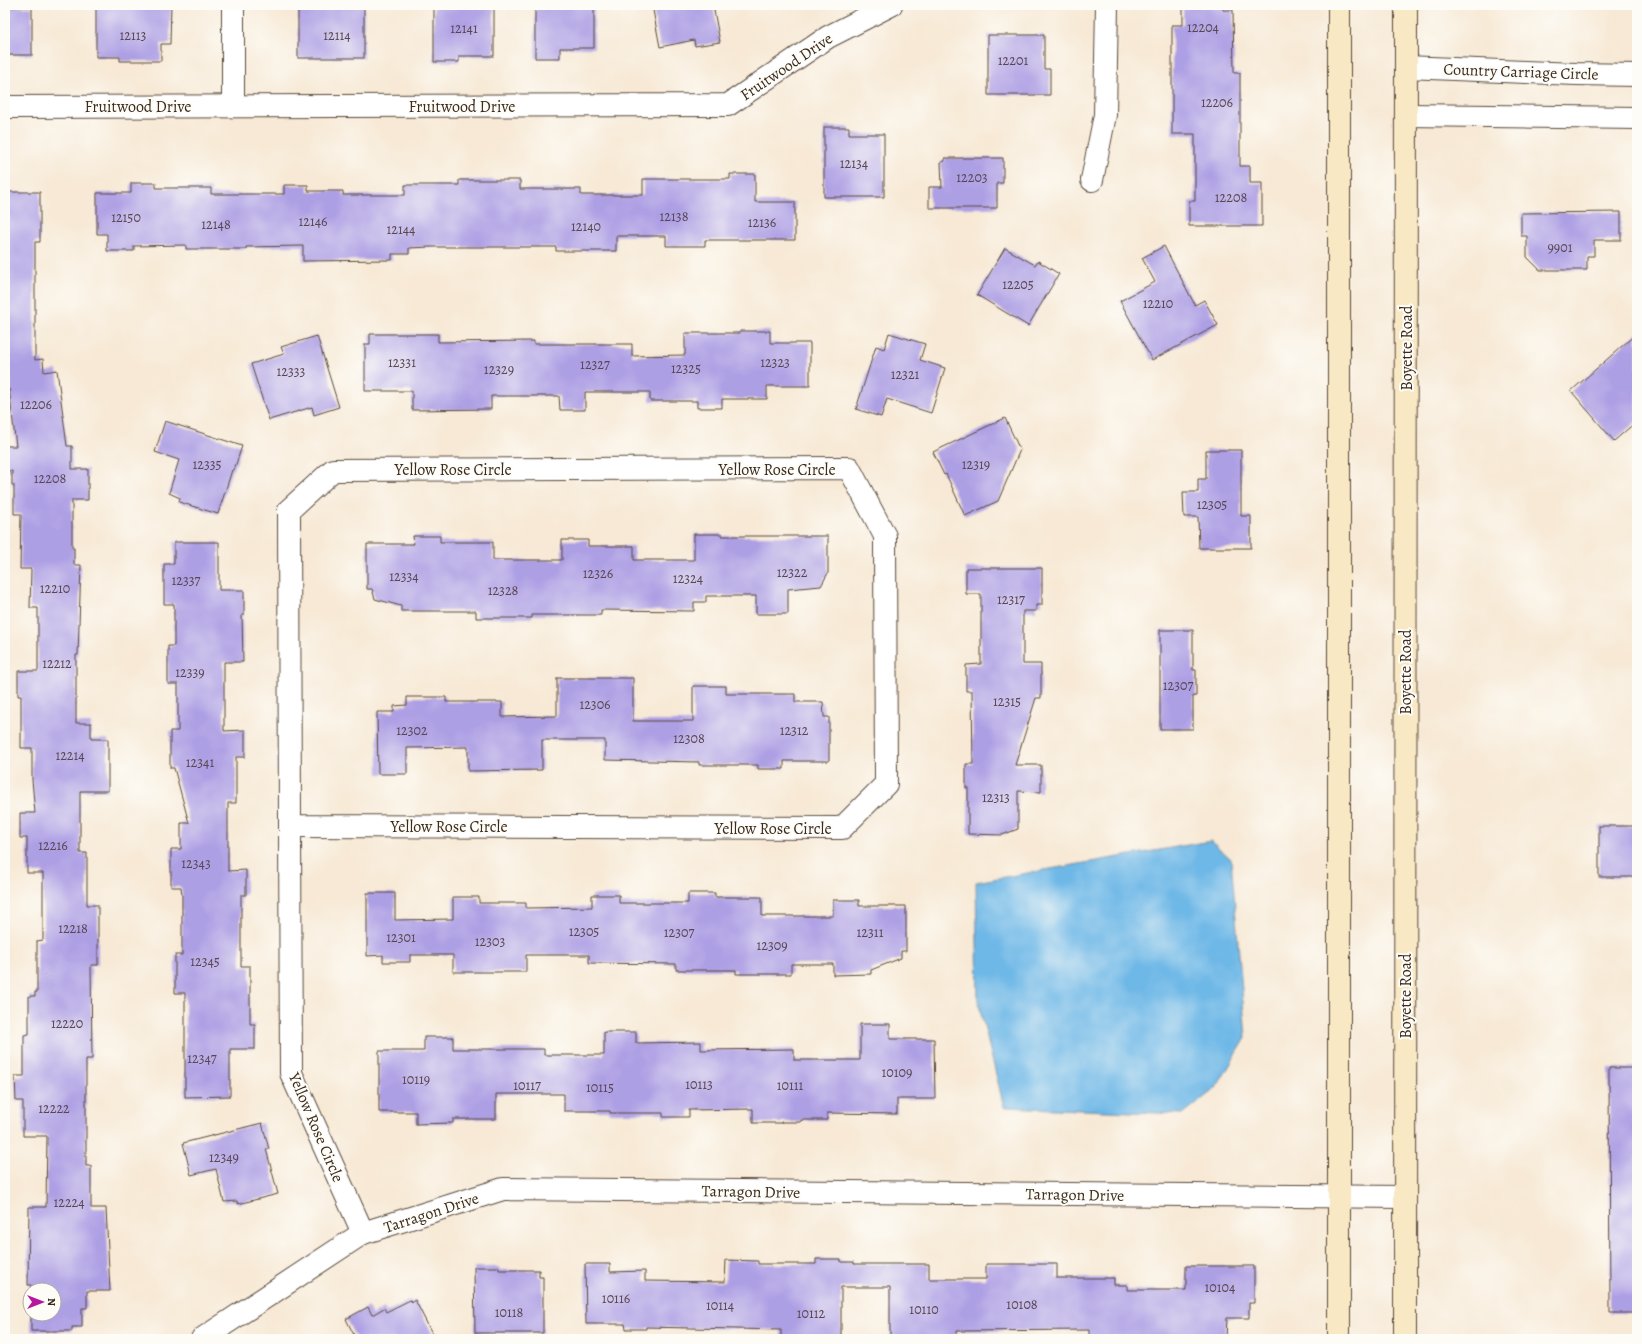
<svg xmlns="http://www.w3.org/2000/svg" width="1642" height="1344" font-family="Alegreya,serif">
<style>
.water{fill:#6eb8e7;stroke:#547182}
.building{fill:#ad9fe4}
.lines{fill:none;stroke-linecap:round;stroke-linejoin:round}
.street-casing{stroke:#574739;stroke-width:24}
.secondary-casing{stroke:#574739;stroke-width:24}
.street{stroke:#fff;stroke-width:22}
.secondary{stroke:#f8e8c3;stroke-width:22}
.labels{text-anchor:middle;stroke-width:4;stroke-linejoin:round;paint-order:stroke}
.number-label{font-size:14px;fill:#584750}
.street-label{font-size:16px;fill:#3b2a1e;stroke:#fdfcf7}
</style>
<rect width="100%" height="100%" fill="#fdfcf7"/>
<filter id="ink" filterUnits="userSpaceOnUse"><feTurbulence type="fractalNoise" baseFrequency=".025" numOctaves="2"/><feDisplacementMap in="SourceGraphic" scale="8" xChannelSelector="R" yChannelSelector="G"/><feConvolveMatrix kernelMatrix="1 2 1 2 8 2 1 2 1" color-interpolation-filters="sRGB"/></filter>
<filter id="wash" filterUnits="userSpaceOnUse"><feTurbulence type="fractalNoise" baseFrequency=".012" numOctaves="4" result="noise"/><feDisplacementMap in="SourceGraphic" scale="16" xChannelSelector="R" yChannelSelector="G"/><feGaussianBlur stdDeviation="0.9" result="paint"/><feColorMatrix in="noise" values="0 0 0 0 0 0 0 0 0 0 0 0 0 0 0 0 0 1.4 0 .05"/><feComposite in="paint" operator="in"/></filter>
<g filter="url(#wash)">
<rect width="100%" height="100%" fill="#f7e9d5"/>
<path class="water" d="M 1211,841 L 1231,859 L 1246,1038 L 1216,1088 L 1183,1114 L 1004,1107 L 978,1001 L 976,882 Z"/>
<g id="blocks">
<g class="building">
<path d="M 96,5 L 171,5 L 170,44 L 161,44 L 161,61 L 120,61 L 120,57 L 96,57 Z"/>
<rect x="298" y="5" width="66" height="53"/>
<path d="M 434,5 L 494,5 L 494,56 L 459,56 L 459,62 L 434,62 Z"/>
<path d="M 535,5 L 575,5 L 575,7 L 594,7 L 594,48 L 560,48 L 560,58 L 535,58 Z"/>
<path d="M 652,5 L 713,5 L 720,42 L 695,46 L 694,40 L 660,47 Z"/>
<path d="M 1183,5 L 1223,5 L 1223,10 L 1233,10 L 1234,73 L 1240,73 L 1240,166 L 1250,166 L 1250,183 L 1262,183 L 1262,226 L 1189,226 L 1189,201 L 1195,201 L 1195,134 L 1172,134 L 1172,25 L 1183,25 Z"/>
<rect x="5" y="7" width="27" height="48"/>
<path d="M 988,35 L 1044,35 L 1044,69 L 1050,69 L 1050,95 L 988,95 Z"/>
<path d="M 824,127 L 849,127 L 849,134 L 884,134 L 884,197 L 824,197 Z"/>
<path d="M 945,158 L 1003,158 L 1003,183 L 997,183 L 997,208 L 929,208 L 929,187 L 942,187 L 941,162 L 945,161 Z"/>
<path d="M 730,174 L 755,174 L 755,202 L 795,202 L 795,240 L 705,240 L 705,246 L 666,246 L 666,236 L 616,236 L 616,251 L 556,251 L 556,247 L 430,247 L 409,248 L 409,254 L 392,254 L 392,260 L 303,261 L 303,246 L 246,247 L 246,249 L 186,249 L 186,245 L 134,246 L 134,251 L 107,251 L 107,234 L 97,234 L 97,193 L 131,193 L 131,183 L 156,183 L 156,188 L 211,188 L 211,194 L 284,194 L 284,185 L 308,185 L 308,191 L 343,191 L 343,195 L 405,195 L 405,185 L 459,185 L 459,180 L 520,180 L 520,189 L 581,189 L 581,195 L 643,195 L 643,179 L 730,179 Z"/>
<path d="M 5,192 L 40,192 L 40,242 L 35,242 L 35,360 L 43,359 L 44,372 L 57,370 L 67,446 L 72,446 L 72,469 L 88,469 L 88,500 L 72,500 L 72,548 L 74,548 L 74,565 L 81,565 L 78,655 L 76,655 L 76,723 L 91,723 L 91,739 L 108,739 L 108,791 L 80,791 L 80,853 L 87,853 L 87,905 L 98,905 L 98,965 L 91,965 L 92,1059 L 86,1059 L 86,1166 L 91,1166 L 91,1208 L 106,1208 L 110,1291 L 87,1291 L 87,1308 L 82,1308 L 82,1327 L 72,1327 L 72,1331 L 31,1331 L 31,1314 L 54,1314 L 54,1290 L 31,1290 L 31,1285 L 28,1285 L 29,1207 L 46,1207 L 47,1136 L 23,1136 L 23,1101 L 16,1101 L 15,1076 L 24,1076 L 24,1035 L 29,1034 L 29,996 L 35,996 L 35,992 L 37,992 L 37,941 L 43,940 L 43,873 L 27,873 L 27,838 L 20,838 L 20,813 L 35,813 L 32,780 L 32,748 L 21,748 L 21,696 L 18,696 L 18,671 L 38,671 L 38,608 L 30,608 L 31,569 L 20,569 L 21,514 L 14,514 L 14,485 L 12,485 L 12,471 L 5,471 L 5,446 L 16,446 L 9,389 L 5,389 Z"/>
<path d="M 1621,212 L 1621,240 L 1594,240 L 1594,256 L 1587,256 L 1587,270 L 1540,270 L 1527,257 L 1527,236 L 1521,236 L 1521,213 Z"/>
<path d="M 1164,246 L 1195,305 L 1204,300 L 1218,325 L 1152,360 L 1120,301 L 1155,282 L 1142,258 Z"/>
<path d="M 1005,248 L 1035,265 L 1038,261 L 1059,274 L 1028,326 L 977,295 Z"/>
<path d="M 740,331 L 770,331 L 770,343 L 810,343 L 810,386 L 767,386 L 767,399 L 722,399 L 722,408 L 697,408 L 697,401 L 650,401 L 650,392 L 585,392 L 585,410 L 560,410 L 559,396 L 491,396 L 491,409 L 412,410 L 412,391 L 365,391 L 365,344 L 370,344 L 370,334 L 438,334 L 438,342 L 534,341 L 534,344 L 632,344 L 632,356 L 685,355 L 685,333 L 740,333 Z"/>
<path d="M 889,333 L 925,344 L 920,360 L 945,368 L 931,413 L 887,399 L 881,417 L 856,409 L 876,346 L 884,349 Z"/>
<path d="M 1637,333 L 1637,421 L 1614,441 L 1571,391 Z"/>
<path d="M 317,336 L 339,407 L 314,415 L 312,407 L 269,420 L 251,364 L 284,354 L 281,347 Z"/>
<path d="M 1005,418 L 1020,450 L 998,501 L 965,516 L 946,474 L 944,475 L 933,452 Z"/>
<path d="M 165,421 L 242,446 L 234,470 L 232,470 L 218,514 L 179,502 L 180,498 L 169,493 L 179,460 L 155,452 Z"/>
<path d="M 1206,450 L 1241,450 L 1241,516 L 1251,516 L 1251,548 L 1199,548 L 1198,517 L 1184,517 L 1183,492 L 1198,492 L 1198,479 L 1206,479 Z"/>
<path d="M 694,534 L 722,534 L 722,536 L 828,536 L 828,573 L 821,586 L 788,589 L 788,614 L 756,614 L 756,596 L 706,596 L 706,602 L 694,602 L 694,611 L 601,610 L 601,615 L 532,615 L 532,618 L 476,618 L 476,611 L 401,611 L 401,606 L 375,599 L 372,589 L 367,589 L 367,544 L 414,544 L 413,536 L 440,536 L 440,542 L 493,542 L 493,560 L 562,560 L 562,540 L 588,540 L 588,546 L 634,546 L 634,560 L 694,560 Z"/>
<path d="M 174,542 L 219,542 L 219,590 L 244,590 L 244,615 L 242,615 L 243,662 L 224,662 L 224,731 L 245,730 L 245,757 L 236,757 L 236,803 L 228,803 L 228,871 L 246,870 L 246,895 L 241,895 L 241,966 L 250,966 L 250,1024 L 255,1024 L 255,1049 L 230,1049 L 230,1096 L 185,1097 L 185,993 L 175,993 L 175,955 L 182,955 L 182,896 L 181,887 L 171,887 L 171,849 L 181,849 L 181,823 L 189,823 L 174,768 L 170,768 L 170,731 L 178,731 L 178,684 L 168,684 L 168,646 L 174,646 L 174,604 L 164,604 L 164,564 L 174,564 Z"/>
<path d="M 966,568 L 1042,568 L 1042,605 L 1036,605 L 1036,611 L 1023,611 L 1023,664 L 1041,664 L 1041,698 L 1036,698 L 1015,765 L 1041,765 L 1041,792 L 1018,791 L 1018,829 L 1002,835 L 968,834 L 968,788 L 966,788 L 966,764 L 973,764 L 972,691 L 966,691 L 966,665 L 981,664 L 981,594 L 966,594 Z"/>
<path d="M 1160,630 L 1193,630 L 1193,670 L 1196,670 L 1196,696 L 1193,696 L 1193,729 L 1160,729 Z"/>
<path d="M 557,678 L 633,678 L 633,721 L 693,721 L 693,686 L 726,686 L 726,694 L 795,694 L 795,702 L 823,702 L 824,717 L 829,717 L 829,761 L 784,761 L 784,769 L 758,769 L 758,765 L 699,765 L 699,762 L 605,760 L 605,740 L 542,740 L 542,770 L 468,771 L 468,747 L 407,748 L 407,774 L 378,774 L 377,712 L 394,712 L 394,706 L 407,705 L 407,697 L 446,697 L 446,702 L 502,702 L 502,717 L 557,716 Z"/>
<rect x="1599" y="826" width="38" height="51"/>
<path d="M 367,893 L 395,893 L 395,920 L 453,919 L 453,897 L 479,897 L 479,903 L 526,903 L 526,908 L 592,907 L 592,895 L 619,895 L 619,903 L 688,903 L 688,893 L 715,893 L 715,897 L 762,897 L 762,916 L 833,916 L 833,900 L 859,900 L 859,906 L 906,906 L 906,951 L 901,951 L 901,958 L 871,970 L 871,974 L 833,975 L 833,964 L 791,964 L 791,974 L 736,974 L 736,970 L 676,970 L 676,964 L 589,963 L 589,955 L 526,955 L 526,972 L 453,972 L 453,955 L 410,955 L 410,962 L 383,962 L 383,955 L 367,956 Z"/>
<path d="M 860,1024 L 890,1024 L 890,1039 L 934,1039 L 935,1099 L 897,1099 L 897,1114 L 827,1113 L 827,1120 L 801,1120 L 801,1122 L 781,1122 L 781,1123 L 753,1123 L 753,1109 L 689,1110 L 689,1117 L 663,1117 L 663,1113 L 610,1113 L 610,1111 L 564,1111 L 564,1094 L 496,1094 L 496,1119 L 453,1119 L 453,1123 L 416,1124 L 416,1112 L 379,1112 L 379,1051 L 424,1051 L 424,1037 L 453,1037 L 453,1049 L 544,1049 L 544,1055 L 604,1055 L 604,1032 L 636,1032 L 636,1043 L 701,1042 L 701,1050 L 794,1049 L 794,1060 L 860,1060 Z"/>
<path d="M 1609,1068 L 1637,1068 L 1637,1313 L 1610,1313 Z"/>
<path d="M 262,1123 L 269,1149 L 266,1149 L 278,1194 L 238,1204 L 237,1201 L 224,1202 L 216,1169 L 191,1175 L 183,1143 Z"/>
<path d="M 816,1259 L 841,1259 L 841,1262 L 854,1262 L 854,1264 L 929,1264 L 929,1279 L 986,1279 L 986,1264 L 1057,1264 L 1057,1278 L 1114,1278 L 1114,1285 L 1127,1285 L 1127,1290 L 1186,1290 L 1186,1266 L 1254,1266 L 1254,1303 L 1249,1303 L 1249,1318 L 1227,1318 L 1226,1339 L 1089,1339 L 1089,1330 L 957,1331 L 957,1339 L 890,1339 L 890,1287 L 841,1287 L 841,1339 L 781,1339 L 781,1330 L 646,1327 L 646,1329 L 626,1329 L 625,1324 L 586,1324 L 585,1264 L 610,1264 L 610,1272 L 645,1271 L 645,1281 L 725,1282 L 726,1260 L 758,1261 L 758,1264 L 816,1264 Z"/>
<path d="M 474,1267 L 499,1267 L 499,1270 L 539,1270 L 539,1277 L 543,1277 L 543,1333 L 475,1333 Z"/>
<path d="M 410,1300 L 412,1302 L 415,1300 L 435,1339 L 356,1339 L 346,1319 L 368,1307 L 372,1315 L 384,1308 L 386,1312 Z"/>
</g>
</g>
</g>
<g filter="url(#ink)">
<use href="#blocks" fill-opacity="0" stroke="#574739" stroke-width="1"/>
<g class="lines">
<g class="street-casing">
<g id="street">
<path d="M 1406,67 L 1576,74 L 1637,75"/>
<path d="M 233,106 L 233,5"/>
<path d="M 5,107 L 728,105 L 828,37 L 891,5"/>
<path d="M 1406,115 L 1637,118"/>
<path d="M 1092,180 L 1105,115 L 1107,5"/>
<path d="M 849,468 L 885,536 L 886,784 L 842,828 L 290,826 L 289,510 L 333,470 Z"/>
<path d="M 290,826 L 291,1073 L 363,1233"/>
<path d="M 202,1339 L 363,1233 L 503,1189 L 1405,1197"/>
</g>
</g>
<g class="secondary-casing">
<g id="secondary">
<path d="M 1339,1339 L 1339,5"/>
<path d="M 1405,1339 L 1406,5"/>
</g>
</g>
<use href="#street" class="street"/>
<use href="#secondary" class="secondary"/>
</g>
</g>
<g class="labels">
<g class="number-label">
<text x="1203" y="32">12204</text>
<text x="464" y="33">12141</text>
<text x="133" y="40">12113</text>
<text x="337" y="40">12114</text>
<text x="1013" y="65">12201</text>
<text x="1217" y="107">12206</text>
<text x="854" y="168">12134</text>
<text x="972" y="182">12203</text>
<text x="1231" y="202">12208</text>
<text x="674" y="221">12138</text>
<text x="126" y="222">12150</text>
<text x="313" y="226">12146</text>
<text x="762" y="227">12136</text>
<text x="216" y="229">12148</text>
<text x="586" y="231">12140</text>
<text x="401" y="234">12144</text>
<text x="1560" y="252">9901</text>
<text x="1018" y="289">12205</text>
<text x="1158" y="308">12210</text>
<text x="402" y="367">12331</text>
<text x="775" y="367">12323</text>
<text x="595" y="369">12327</text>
<text x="686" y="373">12325</text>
<text x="499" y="374">12329</text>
<text x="291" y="376">12333</text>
<text x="905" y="379">12321</text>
<text x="36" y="409">12206</text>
<text x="207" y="469">12335</text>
<text x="976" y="469">12319</text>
<text x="50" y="483">12208</text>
<text x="1212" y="509">12305</text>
<text x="792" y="577">12322</text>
<text x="598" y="578">12326</text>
<text x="404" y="581">12334</text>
<text x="688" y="583">12324</text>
<text x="186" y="585">12337</text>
<text x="55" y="593">12210</text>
<text x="503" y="595">12328</text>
<text x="1011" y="604">12317</text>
<text x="57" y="668">12212</text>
<text x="190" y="677">12339</text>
<text x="1178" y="690">12307</text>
<text x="1007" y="706">12315</text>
<text x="595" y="709">12306</text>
<text x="412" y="735">12302</text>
<text x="794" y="735">12312</text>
<text x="689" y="743">12308</text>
<text x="70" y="760">12214</text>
<text x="200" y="767">12341</text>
<text x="996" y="802">12313</text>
<text x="53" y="850">12216</text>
<text x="196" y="868">12343</text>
<text x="73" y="933">12218</text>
<text x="584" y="936">12305</text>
<text x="679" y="937">12307</text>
<text x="870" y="937">12311</text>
<text x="401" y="942">12301</text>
<text x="490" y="946">12303</text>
<text x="772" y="950">12309</text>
<text x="205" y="966">12345</text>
<text x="67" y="1028">12220</text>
<text x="202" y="1063">12347</text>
<text x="897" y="1077">10109</text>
<text x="416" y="1084">10119</text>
<text x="699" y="1089">10113</text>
<text x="527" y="1090">10117</text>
<text x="790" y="1090">10111</text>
<text x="600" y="1092">10115</text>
<text x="54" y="1113">12222</text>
<text x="224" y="1162">12349</text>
<text x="69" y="1207">12224</text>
<text x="1220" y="1292">10104</text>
<text x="616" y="1303">10116</text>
<text x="1022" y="1309">10108</text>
<text x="720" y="1310">10114</text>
<text x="924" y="1314">10110</text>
<text x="509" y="1317">10118</text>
<text x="811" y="1318">10112</text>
</g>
<g class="street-label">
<text transform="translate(786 66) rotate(-34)" y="6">Fruitwood Drive</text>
<text transform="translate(1521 71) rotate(2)" y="6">Country Carriage Circle</text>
<text x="138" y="112">Fruitwood Drive</text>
<text x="462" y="112">Fruitwood Drive</text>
<text transform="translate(1406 348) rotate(-90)" y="6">Boyette Road</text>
<text x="453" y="475">Yellow Rose Circle</text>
<text x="777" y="475">Yellow Rose Circle</text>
<text transform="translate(1405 672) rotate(-90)" y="6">Boyette Road</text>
<text x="449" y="832">Yellow Rose Circle</text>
<text x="773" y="834">Yellow Rose Circle</text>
<text transform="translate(1405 996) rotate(-90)" y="6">Boyette Road</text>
<text transform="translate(317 1127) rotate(67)" y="6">Yellow Rose Circle</text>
<text transform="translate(751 1191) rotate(1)" y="6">Tarragon Drive</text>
<text transform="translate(1075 1194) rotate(1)" y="6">Tarragon Drive</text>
<text transform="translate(431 1212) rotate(-18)" y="6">Tarragon Drive</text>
</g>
</g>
<rect width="1642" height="1344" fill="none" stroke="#fdfcf7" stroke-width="20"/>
<g transform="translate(42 1302) rotate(90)"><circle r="19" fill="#fdfcf7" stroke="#afa8a0"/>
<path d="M0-3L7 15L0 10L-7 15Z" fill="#b5179e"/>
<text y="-6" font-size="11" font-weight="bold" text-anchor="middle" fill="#3b2a1e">N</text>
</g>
</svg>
